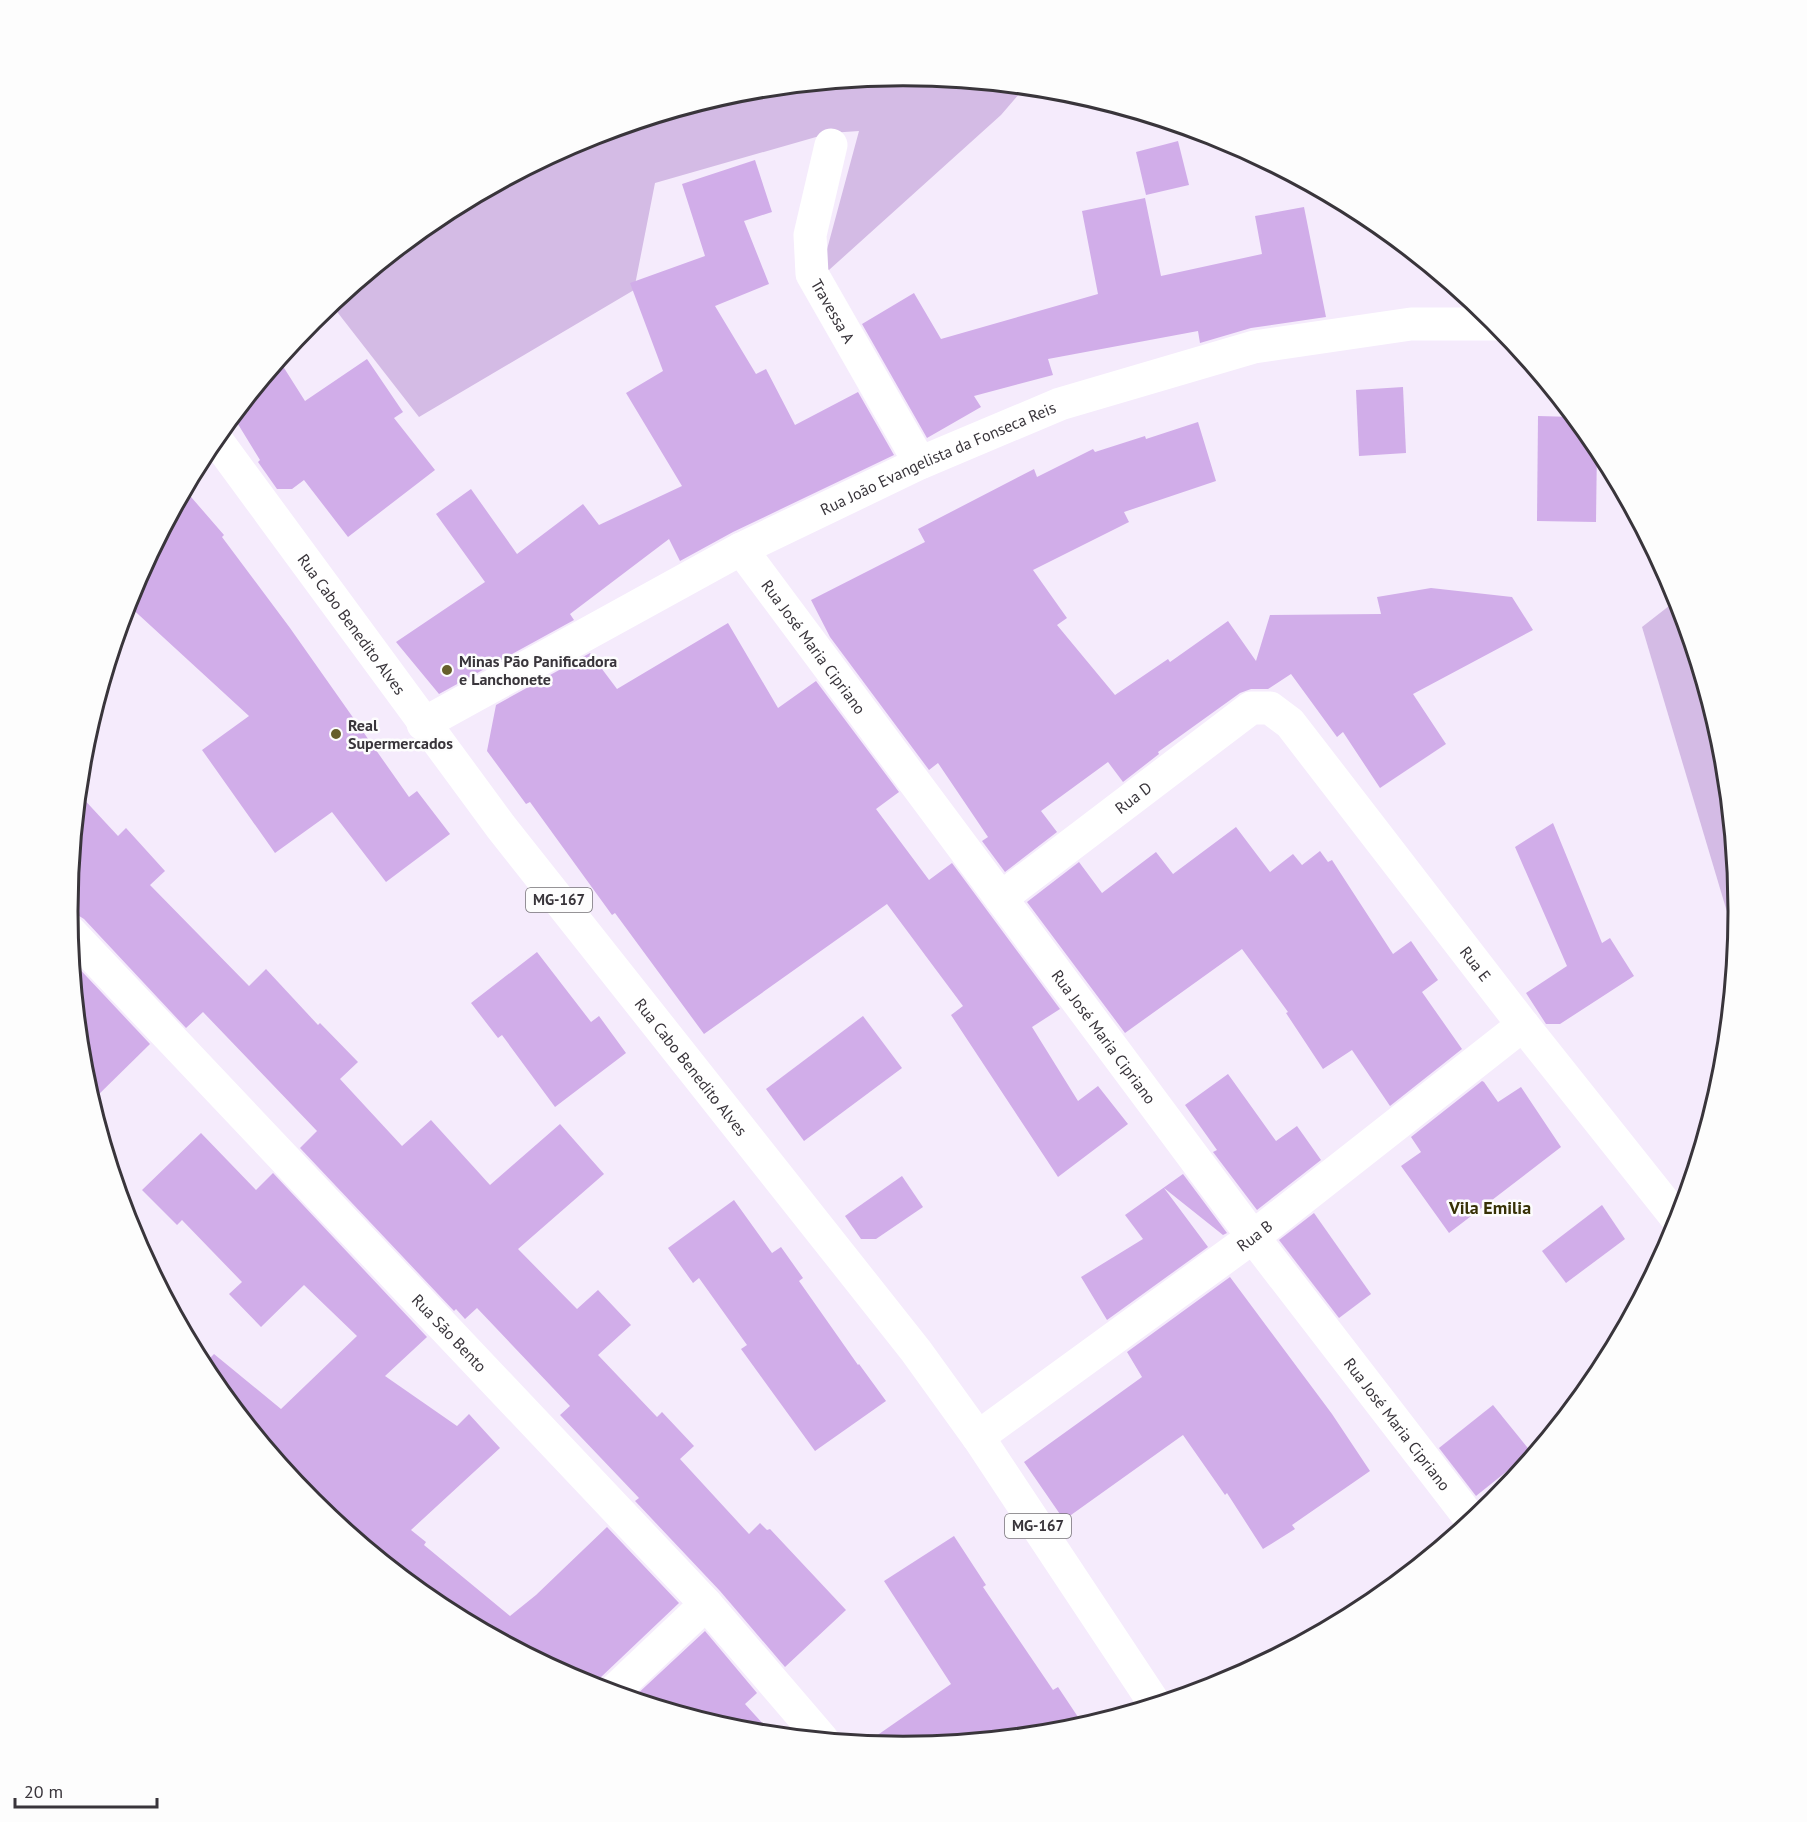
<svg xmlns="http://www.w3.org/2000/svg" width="1807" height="1822" font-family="'PT Sans',sans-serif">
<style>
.green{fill:#d4bbe5}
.building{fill:#d1ade9}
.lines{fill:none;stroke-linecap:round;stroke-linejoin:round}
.street{stroke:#fff;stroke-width:33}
.primary{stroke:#fff;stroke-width:33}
.poi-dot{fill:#665f2b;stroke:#fdfdfd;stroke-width:2}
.labels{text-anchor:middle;stroke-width:5;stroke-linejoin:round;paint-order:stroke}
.shield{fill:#fdfdfd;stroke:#747175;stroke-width:1.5}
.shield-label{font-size:15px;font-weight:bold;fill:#39353b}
.street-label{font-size:16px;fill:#39353b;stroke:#fdfdfd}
.poi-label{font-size:16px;font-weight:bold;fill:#39353b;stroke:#fdfdfd;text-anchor:start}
.neighbourhood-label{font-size:18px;font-weight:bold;fill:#373106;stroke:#fdfdfd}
.rim{fill:none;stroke:#39353b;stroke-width:3}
</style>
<rect width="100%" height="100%" fill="#f5ebfc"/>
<g class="green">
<path d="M 904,75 L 1025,87 L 1001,115 L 819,279 L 859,131 L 830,133 L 655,183 L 634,290 L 419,417 L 331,304 L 439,216 L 584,139 L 741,91 Z"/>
<path d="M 1678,599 L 1723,748 L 1739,911 L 1736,942 L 1642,627 Z"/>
</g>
<g class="building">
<path d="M 1178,141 L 1189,185 L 1146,195 L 1136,152 Z"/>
<path d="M 755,160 L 772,212 L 744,221 L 769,284 L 715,306 L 756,374 L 766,369 L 795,425 L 858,392 L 894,455 L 733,532 L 680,561 L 669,539 L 570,614 L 574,620 L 439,694 L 396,642 L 485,582 L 436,514 L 471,489 L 517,554 L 583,504 L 599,525 L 682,486 L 626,393 L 663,371 L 630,283 L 705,256 L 682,184 Z"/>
<path d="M 1145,198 L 1161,276 L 1262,254 L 1255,216 L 1304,207 L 1326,317 L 1251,328 L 1200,343 L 1198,331 L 1048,359 L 1053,375 L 974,396 L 981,407 L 927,438 L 862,324 L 914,293 L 941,339 L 1098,294 L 1082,211 Z"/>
<path d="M 367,359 L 403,412 L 394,418 L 435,470 L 348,537 L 304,480 L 292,489 L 277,489 L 258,462 L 260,460 L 233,416 L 279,360 L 305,401 Z"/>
<path d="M 1403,387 L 1406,453 L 1359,456 L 1356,390 Z"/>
<path d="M 1538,416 L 1574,417 L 1597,445 L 1596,522 L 1537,521 Z"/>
<path d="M 1198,422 L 1216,481 L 1124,512 L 1129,522 L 1033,570 L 1067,618 L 1057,625 L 1115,695 L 1168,659 L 1170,662 L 1228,621 L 1256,661 L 1270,615 L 1381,614 L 1377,597 L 1431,588 L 1512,597 L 1533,630 L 1413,694 L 1446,744 L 1380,788 L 1343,732 L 1337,737 L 1291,674 L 1268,689 L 1251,689 L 1240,693 L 1158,752 L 1159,754 L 1123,782 L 1108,762 L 1041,811 L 1057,832 L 1005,872 L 982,841 L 988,837 L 938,763 L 929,770 L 830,637 L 811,600 L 925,542 L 918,529 L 1034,469 L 1037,477 L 1093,449 L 1095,452 L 1145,436 L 1146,439 Z"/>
<path d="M 185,490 L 224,535 L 222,537 L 290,628 L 409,797 L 417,791 L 450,834 L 386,882 L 332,812 L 275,853 L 202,750 L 249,716 L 127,604 L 131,591 Z"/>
<path d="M 728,623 L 778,708 L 816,681 L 899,792 L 876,809 L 929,880 L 952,863 L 1060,1009 L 1032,1027 L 1078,1101 L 1098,1086 L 1128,1124 L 1058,1177 L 951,1015 L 963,1006 L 887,904 L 704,1034 L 615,913 L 612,915 L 530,802 L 526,804 L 487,751 L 496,705 L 590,653 L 617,689 Z"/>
<path d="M 79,794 L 118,836 L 126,828 L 165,871 L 150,885 L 249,986 L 266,969 L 318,1025 L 320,1023 L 358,1062 L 340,1079 L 402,1146 L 431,1120 L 490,1185 L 560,1124 L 604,1174 L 518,1249 L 577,1309 L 598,1290 L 631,1325 L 598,1355 L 657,1417 L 662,1412 L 694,1446 L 680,1459 L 749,1534 L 760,1523 L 767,1530 L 770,1529 L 846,1610 L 785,1667 L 720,1591 L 635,1501 L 639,1498 L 560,1415 L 570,1406 L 477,1308 L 465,1319 L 456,1309 L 454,1311 L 300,1148 L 317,1131 L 203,1012 L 186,1028 L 84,919 L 76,914 L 68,914 Z"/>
<path d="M 1553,823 L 1602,943 L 1610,938 L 1634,976 L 1560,1024 L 1546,1024 L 1526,993 L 1567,966 L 1515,847 Z"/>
<path d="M 1236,827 L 1270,872 L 1293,854 L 1302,865 L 1320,851 L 1328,862 L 1332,860 L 1393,954 L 1411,941 L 1438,980 L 1422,992 L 1462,1049 L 1390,1106 L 1352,1050 L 1323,1069 L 1286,1013 L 1288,1012 L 1242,949 L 1125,1033 L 1027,902 L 1079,862 L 1102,893 L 1156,852 L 1173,874 Z"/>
<path d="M 537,952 L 591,1022 L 599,1016 L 626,1053 L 555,1107 L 502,1035 L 498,1038 L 471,1003 Z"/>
<path d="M 73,962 L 150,1044 L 92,1101 L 84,1074 Z"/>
<path d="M 863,1016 L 902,1068 L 804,1141 L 766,1089 Z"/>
<path d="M 1228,1074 L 1276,1141 L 1297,1126 L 1321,1160 L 1257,1210 L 1213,1152 L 1217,1150 L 1185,1105 Z"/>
<path d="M 1482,1081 L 1484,1082 L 1498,1102 L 1521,1087 L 1561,1147 L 1449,1233 L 1401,1166 L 1421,1152 L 1411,1137 Z"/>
<path d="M 201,1133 L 256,1190 L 273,1173 L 427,1337 L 385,1376 L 457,1426 L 469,1414 L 500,1448 L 411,1530 L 426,1542 L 424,1545 L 510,1616 L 536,1595 L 607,1527 L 679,1603 L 600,1678 L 595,1687 L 583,1683 L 439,1606 L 313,1502 L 208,1375 L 203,1365 L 214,1354 L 281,1409 L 357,1336 L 304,1285 L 261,1327 L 229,1294 L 242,1282 L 182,1220 L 177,1225 L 142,1190 Z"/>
<path d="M 1183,1174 L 1227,1233 L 1223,1235 L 1164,1188 L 1208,1247 L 1107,1320 L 1081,1277 L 1143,1239 L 1125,1215 Z"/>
<path d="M 902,1176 L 923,1207 L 876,1239 L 861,1239 L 845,1216 Z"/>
<path d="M 734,1200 L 772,1253 L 781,1247 L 803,1278 L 799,1281 L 858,1365 L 859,1364 L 886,1401 L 815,1451 L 741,1349 L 747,1345 L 699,1278 L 693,1283 L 668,1248 Z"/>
<path d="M 1602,1205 L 1625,1239 L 1566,1283 L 1542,1251 Z"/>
<path d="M 1314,1213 L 1371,1294 L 1339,1318 L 1279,1240 Z"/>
<path d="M 1230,1277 L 1332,1414 L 1370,1471 L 1292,1525 L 1295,1529 L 1263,1549 L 1227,1493 L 1225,1495 L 1183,1435 L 1064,1520 L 1024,1462 L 1142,1377 L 1127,1352 Z"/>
<path d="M 1493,1405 L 1531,1452 L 1476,1496 L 1439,1448 Z"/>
<path d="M 954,1536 L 986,1585 L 983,1587 L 1053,1690 L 1058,1687 L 1084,1726 L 1066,1731 L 903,1747 L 866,1743 L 951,1684 L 884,1581 Z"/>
<path d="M 705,1631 L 757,1693 L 745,1704 L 772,1734 L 740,1731 L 633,1698 Z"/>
</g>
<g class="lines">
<g class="street">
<path id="s1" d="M 831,145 L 810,235 L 812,274 L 920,463"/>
<path id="s2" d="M 741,549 L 1253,1237 L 1472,1521"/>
<path id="s3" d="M 423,724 L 741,549 L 920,463 L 1060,404 L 1254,347 L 1411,324 L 1498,324"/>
<path id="s4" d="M 1001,898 L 1251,708 L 1270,708 L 1290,723 L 1523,1025 L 1679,1221"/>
<path id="s5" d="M 70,932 L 706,1604 L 822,1739"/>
<path id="s6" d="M 978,1437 L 1253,1237 L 1523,1025"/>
<path d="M 613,1692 L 706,1604"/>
</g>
<path class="primary" id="s7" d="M 215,438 L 501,827 L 916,1351 L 978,1437 L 1155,1704"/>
</g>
<g class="poi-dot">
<circle cx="447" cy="670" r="6"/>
<circle cx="336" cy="734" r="6"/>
</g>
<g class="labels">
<g class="shield">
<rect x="526" y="888" width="66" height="24" rx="4.5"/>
<rect x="1005" y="1514" width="66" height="24" rx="4.5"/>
</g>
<g class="shield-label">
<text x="559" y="905">MG-167</text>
<text x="1038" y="1531">MG-167</text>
</g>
<g class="street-label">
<text dy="6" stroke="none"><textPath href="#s1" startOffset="174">Travessa A</textPath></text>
<text dy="6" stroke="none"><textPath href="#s3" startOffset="580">Rua João Evangelista da Fonseca Reis</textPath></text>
<text dy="6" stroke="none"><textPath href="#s7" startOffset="231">Rua Cabo Benedito Alves</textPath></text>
<text dy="6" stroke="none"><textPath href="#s2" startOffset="122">Rua José Maria Cipriano</textPath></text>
<text dy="6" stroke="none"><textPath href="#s4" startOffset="166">Rua D</textPath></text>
<text dy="6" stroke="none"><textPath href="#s4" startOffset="662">Rua E</textPath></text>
<text dy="6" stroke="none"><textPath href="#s2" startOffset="608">Rua José Maria Cipriano</textPath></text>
<text dy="6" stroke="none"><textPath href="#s7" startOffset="789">Rua Cabo Benedito Alves</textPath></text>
<text dy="6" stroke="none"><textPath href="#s6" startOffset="342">Rua B</textPath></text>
<text dy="6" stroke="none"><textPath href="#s5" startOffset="552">Rua São Bento</textPath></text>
<text dy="6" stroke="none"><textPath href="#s2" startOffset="1094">Rua José Maria Cipriano</textPath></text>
</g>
<g class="poi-label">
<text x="459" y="667">Minas Pão Panificadora<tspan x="459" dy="18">e Lanchonete</tspan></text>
<text x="348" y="731">Real<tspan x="348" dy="18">Supermercados</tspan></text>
</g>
<g class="neighbourhood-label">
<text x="1490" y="1214">Vila Emilia</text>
</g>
</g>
<path d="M0 0H1807V1822H0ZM78 911a825 825 0 1 1 1650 0a825 825 0 1 1-1650 0Z" fill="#fdfdfd" fill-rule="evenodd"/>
<path class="rim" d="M78 911a825 825 0 1 1 1650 0a825 825 0 1 1-1650 0Z"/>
<path d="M15 1798v9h142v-9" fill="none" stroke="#39353b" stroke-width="3"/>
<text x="24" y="1798" font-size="18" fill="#39353b" stroke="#fdfdfd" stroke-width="4.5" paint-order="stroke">20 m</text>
</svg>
